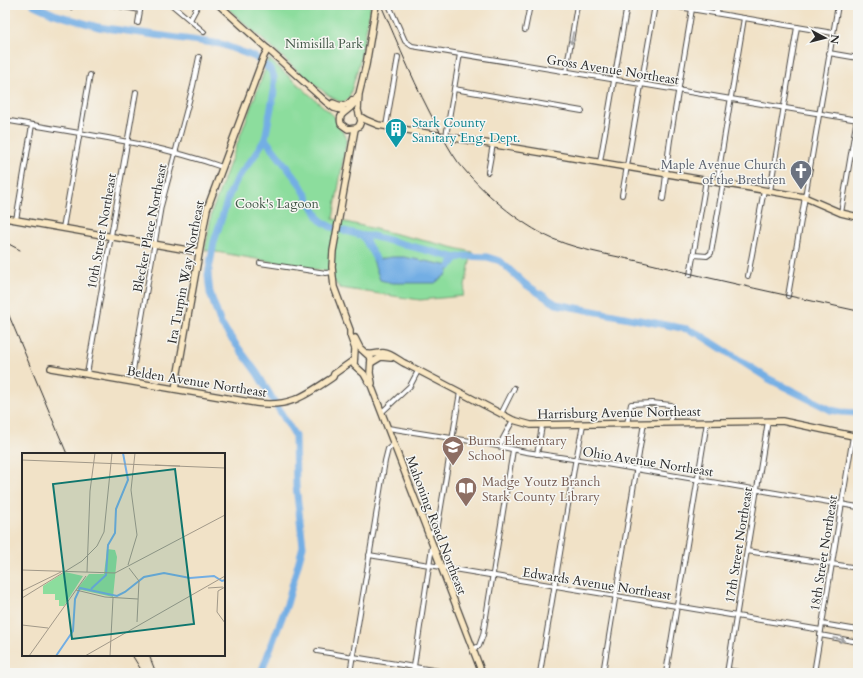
<svg xmlns="http://www.w3.org/2000/svg" width="863" height="678" font-family="Cardo,serif">
<style>
.green{fill:#8cdd9d;stroke:#5c8464}
.water{fill:#73aee4;stroke:#4f6c88}
.lines{fill:none;stroke-linecap:round;stroke-linejoin:round}
.river{stroke:#73aee4;stroke-width:7}
.street-casing{stroke:#494642;stroke-width:6}
.secondary-casing{stroke:#494642;stroke-width:8}
.street{stroke:#fff;stroke-width:4}
.secondary{stroke:#f9e7c3;stroke-width:5.5}
.rail{stroke:#2b2b2b;stroke-width:1}
.oneway{stroke:#a0a0a0}
.labels{text-anchor:middle;stroke-width:3;stroke-linejoin:round;paint-order:stroke}
.park-label{font-size:13px;fill:#435848;stroke:#f6f6f2}
.street-label{font-size:13px;fill:#2b2b2b;stroke:#f6f6f2}
.culture-label{font-size:13px;fill:#0d838f;stroke:#f6f6f2;text-anchor:start}
.worship-label{font-size:13px;fill:#5b616d;stroke:#f6f6f2;text-anchor:end}
.education-label{font-size:13px;fill:#785e54;stroke:#f6f6f2;text-anchor:start}
.inset-river{fill:none;stroke:#73aee4;stroke-width:2}
.inset-road{fill:none;stroke:#a29989;stroke-width:1}
.view{fill:#0f766e;fill-opacity:0.15;stroke:#0f766e;stroke-width:2}
.inset-edge{fill:none;stroke:#2b2b2b;stroke-width:2}
</style>
<rect width="100%" height="100%" fill="#f6f6f2"/>
<filter id="ink" filterUnits="userSpaceOnUse"><feTurbulence type="fractalNoise" baseFrequency=".025" numOctaves="2"/><feDisplacementMap in="SourceGraphic" scale="8" xChannelSelector="R" yChannelSelector="G"/><feConvolveMatrix kernelMatrix="1 2 1 2 8 2 1 2 1" color-interpolation-filters="sRGB"/></filter>
<filter id="wash" filterUnits="userSpaceOnUse"><feTurbulence type="fractalNoise" baseFrequency=".012" numOctaves="4" result="noise"/><feDisplacementMap in="SourceGraphic" scale="16" xChannelSelector="R" yChannelSelector="G"/><feGaussianBlur stdDeviation="0.9" result="paint"/><feColorMatrix in="noise" values="0 0 0 0 0 0 0 0 0 0 0 0 0 0 0 0 0 1.4 0 .05"/><feComposite in="paint" operator="in"/></filter>
<g filter="url(#wash)">
<rect width="100%" height="100%" fill="#f1e2c7"/>
<g class="green">
<path d="M 224,5 L 371,5 L 360,61 L 349,98 L 346,101 L 340,102 L 328,95 L 298,71 Z"/>
<path d="M 269,59 L 334,116 L 339,127 L 346,136 L 346,143 L 333,219 L 472,252 L 463,296 L 420,300 L 340,288 L 325,271 L 205,250 L 212,211 Z"/>
</g>
<path class="water" d="M 392,257 L 404,257 L 450,266 L 447,274 L 435,283 L 392,283 L 380,280 L 373,260 Z"/>
<g class="lines">
<g class="river">
<path d="M 34,5 L 54,14 L 98,27 L 221,44 L 255,57 L 271,70 L 274,77 L 274,92 L 265,139 L 253,158 L 238,177 L 229,195 L 214,242 L 208,275 L 210,293 L 221,324 L 257,373 L 295,436 L 296,486 L 303,546 L 287,604 L 261,673"/>
<path d="M 265,139 L 300,184 L 320,220 L 331,227 L 363,236 L 372,236 L 456,258 L 464,256 L 487,257 L 500,261 L 525,284 L 556,304 L 687,329 L 699,334 L 769,379 L 831,410 L 841,412 L 858,413"/>
<path d="M 363,236 L 376,259"/>
<path d="M 450,266 L 456,258"/>
</g>
</g>
</g>
<g filter="url(#ink)">
<g class="lines">
<g class="street-casing">
<g id="street">
<path d="M 114,5 L 140,10"/>
<path d="M 172,5 L 204,32"/>
<path d="M 389,5 L 405,41 L 412,46 L 858,120"/>
<path d="M 667,5 L 833,33"/>
<path d="M 71,7 L 72,5"/>
<path d="M 717,13 L 718,5"/>
<path d="M 190,20 L 198,5"/>
<path d="M 138,23 L 141,5"/>
<path d="M 525,30 L 530,5"/>
<path d="M 829,53 L 858,58"/>
<path d="M 566,72 L 577,5"/>
<path d="M 454,89 L 582,111"/>
<path d="M 5,120 C 78,134 152,142 222,167"/>
<path d="M 386,126 L 398,57"/>
<path d="M 446,136 L 460,54"/>
<path d="M 600,162 L 627,5"/>
<path d="M 488,172 L 493,144"/>
<path d="M 717,182 L 744,18"/>
<path d="M 770,191 L 797,27"/>
<path d="M 622,195 L 655,5"/>
<path d="M 663,199 C 666,179 667,160 670,140 C 677,97 685,53 692,9"/>
<path d="M 841,213 L 858,112"/>
<path d="M 16,220 L 32,125"/>
<path d="M 63,228 L 90,75"/>
<path d="M 694,255 L 707,256 L 711,253 L 723,183"/>
<path d="M 260,263 L 326,273 L 332,272"/>
<path d="M 690,275 L 706,180"/>
<path d="M 748,276 L 764,190"/>
<path d="M 788,296 L 838,5"/>
<path d="M 87,374 L 136,92"/>
<path d="M 131,382 L 161,206 L 193,86 L 199,57"/>
<path d="M 382,412 L 410,386 L 418,371"/>
<path d="M 501,414 L 514,388"/>
<path d="M 627,424 L 631,404 L 652,403 L 671,405 L 671,423"/>
<path d="M 388,428 L 483,443 L 526,452 L 606,464 L 858,507"/>
<path d="M 499,446 L 513,420"/>
<path d="M 537,454 L 542,426"/>
<path d="M 429,534 L 435,531 L 438,525 L 460,392"/>
<path d="M 747,551 L 858,568"/>
<path d="M 369,555 L 821,630"/>
<path d="M 822,624 L 858,630"/>
<path d="M 820,635 L 858,642"/>
<path d="M 473,649 L 479,646 L 483,635 L 513,450"/>
<path d="M 317,651 L 451,673"/>
<path d="M 727,670 L 744,673"/>
<path d="M 350,673 L 385,461 L 388,449 L 394,444"/>
<path d="M 413,673 L 432,547"/>
<path d="M 540,673 L 575,463 L 577,455 L 583,425"/>
<path d="M 603,673 L 644,423"/>
<path d="M 666,673 L 707,422"/>
<path d="M 727,673 L 768,421"/>
<path d="M 814,673 L 853,436"/>
</g>
</g>
<g class="secondary-casing">
<g id="secondary">
<path d="M 219,5 L 325,101 L 334,108 L 345,111"/>
<path d="M 359,94 C 356,98 355,102 352,106 C 346,113 338,113 341,124 L 348,129 L 356,128 L 359,126 L 361,121 L 358,110 L 359,94 L 366,65 L 376,5"/>
<path d="M 333,103 C 341,107 347,107 352,100"/>
<path d="M 361,117 L 366,120 L 378,125 L 804,197 L 841,213 L 858,217"/>
<path d="M 355,129 L 333,251 L 332,267 L 334,287 L 350,330 L 350,335 L 355,349 L 354,365 L 364,374 L 369,383 L 371,385 L 482,673"/>
<path d="M 5,218 L 199,252"/>
<path d="M 355,338 L 360,348 L 371,358 L 370,373 L 372,383"/>
<path d="M 368,354 C 374,355 379,352 385,353 C 392,354 399,361 406,364 L 513,420 L 531,425 L 782,421 L 858,437"/>
<path d="M 371,363 L 381,357 L 391,358"/>
<path d="M 51,368 L 256,403 C 290,408 306,395 333,377 L 334,374 L 351,362 L 354,359"/>
<path d="M 175,389 L 207,209 L 264,56 L 268,49"/>
</g>
</g>
<use href="#street" class="street"/>
<use href="#secondary" class="secondary"/>
<g class="rail">
<path d="M 381,5 C 399,46 416,88 438,128 C 444,139 450,151 458,162 C 481,191 519,224 553,239 C 584,252 619,256 651,264 C 720,281 789,296 858,311"/>
<path d="M 5,242 L 20,250"/>
<path d="M 5,306 L 67,454"/>
<path d="M 132,655 L 143,673"/>
<path d="M 149,655 L 156,673"/>
</g>
</g>
<defs><path id="oneway-shaft" d="M-6 0H5M1.5-3L5.5 0L1.5 3" fill="none" stroke-width="1.6" stroke-linecap="round" stroke-linejoin="round"/></defs>
<g class="oneway">
<use href="#oneway-shaft" transform="translate(572 38) rotate(100)"/>
<use href="#oneway-shaft" transform="translate(839 639) rotate(10)"/>
</g>
</g>
<defs>
<g id="building-pin" transform="scale(1.15)"><path d="M0 17L-7.5 6A9.5 9.5 0 1 1 7.5 6Z" fill="#0f9aa8" stroke="#f6f6f2"/><path d="M-4-6H4V6H1V3H-1V6H-4ZM-2.5-4.3h1.7v1.8h-1.7ZM.8-4.3h1.7v1.8H.8ZM-2.5-1h1.7V.8h-1.7ZM.8-1h1.7V.8H.8Z" fill="#fff"/></g>
<g id="church-pin" transform="scale(1.15)"><path d="M0 17L-7.5 6A9.5 9.5 0 1 1 7.5 6Z" fill="#6b7280" stroke="#f6f6f2"/><path d="M-1.2-6h2.4v3.5h3.3v2.4h-3.3V6h-2.4V-.1h-3.3v-2.4h3.3Z" fill="#fff"/></g>
<g id="school-pin" transform="scale(1.15)"><path d="M0 17L-7.5 6A9.5 9.5 0 1 1 7.5 6Z" fill="#8d6e63" stroke="#f6f6f2"/><path d="M0-5L7-2L0 1L-7-2ZM-4 1L0 2.5L4 1V4Q0 6-4 4Z" fill="#fff"/></g>
<g id="library-pin" transform="scale(1.15)"><path d="M0 17L-7.5 6A9.5 9.5 0 1 1 7.5 6Z" fill="#8d6e63" stroke="#f6f6f2"/><path d="M-6-4Q-3-5.5-.7-3.5V5Q-3 3-6 4ZM6-4Q3-5.5 .7-3.5V5Q3 3 6 4Z" fill="#fff"/></g>
</defs>
<g fill-rule="evenodd">
<use href="#building-pin" x="396" y="129"/>
<use href="#church-pin" x="801" y="171"/>
<use href="#school-pin" x="453" y="447"/>
<use href="#library-pin" x="466" y="488"/>
</g>
<g class="labels">
<g class="park-label">
<text x="324" y="48">Nimisilla Park</text>
<text x="277" y="208">Cook's Lagoon</text>
</g>
<g class="street-label">
<text transform="translate(613 69) rotate(9)" y="5">Gross Avenue Northeast</text>
<text transform="translate(149 228) rotate(-79)" y="5">Blecker Place Northeast</text>
<text transform="translate(101 231) rotate(-80)" y="5">10th Street Northeast</text>
<text transform="translate(185 272) rotate(-79)" y="5">Ira Turpin Way Northeast</text>
<text transform="translate(197 381) rotate(9)" y="5">Belden Avenue Northeast</text>
<text transform="translate(619 412) rotate(-1)" y="5">Harrisburg Avenue Northeast</text>
<text transform="translate(648 461) rotate(9)" y="5">Ohio Avenue Northeast</text>
<text transform="translate(437 525) rotate(69)" y="5">Mahoning Road Northeast</text>
<text transform="translate(738 545) rotate(-81)" y="5">17th Street Northeast</text>
<text transform="translate(823 553) rotate(-81)" y="5">18th Street Northeast</text>
<text transform="translate(597 583) rotate(9)" y="5">Edwards Avenue Northeast</text>
</g>
<g class="culture-label">
<text x="412" y="127">Stark County<tspan x="412" dy="15">Sanitary Eng. Dept.</tspan></text>
</g>
<g class="worship-label">
<text x="786" y="169">Maple Avenue Church<tspan x="786" dy="15">of the Brethren</tspan></text>
</g>
<g class="education-label">
<text x="468" y="445">Burns Elementary<tspan x="468" dy="15">School</tspan></text>
<text x="482" y="486">Madge Youtz Branch<tspan x="482" dy="15">Stark County Library</tspan></text>
</g>
</g>
<g transform="translate(22 453)">
<rect width="203" height="203" fill="#f1e2c7"/>
<path d="M 85,96 L 93,97 L 95,104 L 91,144 L 55,136 L 67,121 L 82,121 ZM 43,119 L 61,123 L 42,153 L 37,153 L 37,147 L 33,147 L 33,141 L 21,141 L 21,133 Z" fill="#8cdd9d"/>
<path class="inset-river" d="M 69,136 L 84,122 L 86,92 L 93,80 L 94,56 L 106,27 L 101,0M 34,203 L 51,178 L 53,146 L 58,135 L 95,143 L 103,139 L 122,124 L 142,120 L 168,125 L 192,123 L 200,128 L 203,127"/>
<path class="inset-road" d="M 0,7 L 203,15M 133,12 L 158,13M 106,112 L 115,82 L 109,37 L 113,0M 107,115 L 117,128 L 115,169M 0,117 L 93,120 L 203,62M 65,119 L 68,38 L 73,0M 203,134 L 196,138 L 195,159 L 203,170M 186,135 L 201,134M 54,137 L 83,144 L 116,146M 0,138 L 39,119M 0,145 L 60,108 L 75,93 L 82,79 L 90,0M 0,172 L 26,175M 7,203 L 64,123M 63,203 L 203,123M 88,203 L 91,145"/>
<path class="view" d="M 153,16 L 172,171 L 50,186 L 31,31 Z"/>
<rect width="203" height="203" class="inset-edge"/>
</g>
<rect width="863" height="678" fill="none" stroke="#f6f6f2" stroke-width="20"/>
<g transform="translate(825 38) rotate(97)" stroke="#f6f6f2" stroke-width="3" paint-order="stroke">
<path d="M0-3L7 15L0 10L-7 15Z" fill="#2b2b2b"/>
<text y="-6" font-size="11" font-weight="bold" text-anchor="middle" fill="#2b2b2b">N</text>
</g>
</svg>
